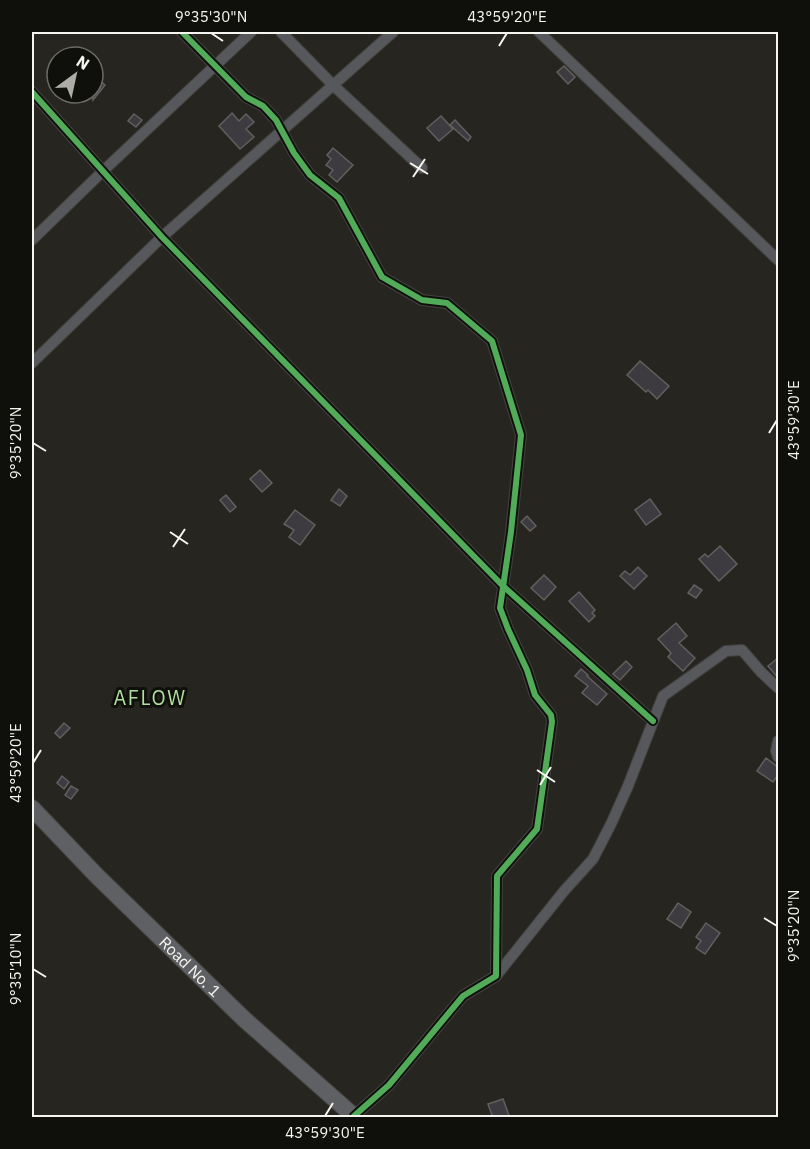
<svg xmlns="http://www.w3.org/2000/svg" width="810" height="1149" font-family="'IBM Plex Sans',sans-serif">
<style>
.building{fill:#3e3b40;stroke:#61605f;stroke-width:1.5}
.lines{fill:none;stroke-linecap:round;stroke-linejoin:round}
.minor-casing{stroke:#42413e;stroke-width:12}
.trunk-casing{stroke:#42413e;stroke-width:18}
.minor{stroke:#56585c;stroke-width:10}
.trunk{stroke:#5e6064;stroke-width:16}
.cycleway-casing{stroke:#0f0f0b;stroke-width:10}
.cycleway{stroke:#51ab58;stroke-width:6}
.ticks{fill:none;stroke:#f6f5f0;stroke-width:2}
.labels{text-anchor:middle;stroke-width:6;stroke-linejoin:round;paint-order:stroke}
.street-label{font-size:16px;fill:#f6f5f0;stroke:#0f0f0b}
.quarter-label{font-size:20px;letter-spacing:1.5px;fill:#b0de9d;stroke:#0f0f0b}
.neatline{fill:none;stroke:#f6f5f0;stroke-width:2}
.ticks-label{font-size:15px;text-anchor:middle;fill:#f6f5f0}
</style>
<rect width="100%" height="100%" fill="#262520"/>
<g class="building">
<path d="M 564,66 L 575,77 L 568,84 L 557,72 Z"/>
<path d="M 93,75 L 105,85 L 93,100 Z"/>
<path d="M 232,113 L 239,121 L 246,114 L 254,122 L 246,129 L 254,137 L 240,149 L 219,126 Z"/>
<path d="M 134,114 L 142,120 L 136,127 L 128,121 Z"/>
<path d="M 441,116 L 453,129 L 439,141 L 427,128 Z"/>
<path d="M 455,120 L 471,137 L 468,141 L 450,125 Z"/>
<path d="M 333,148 L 353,165 L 337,182 L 329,175 L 333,170 L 326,165 L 331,159 L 327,155 Z"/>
<path d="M 640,361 L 669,386 L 657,399 L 648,390 L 646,392 L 627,375 Z"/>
<path d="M 260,470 L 272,483 L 262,492 L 250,479 Z"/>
<path d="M 339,489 L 347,496 L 340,506 L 331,500 Z"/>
<path d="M 226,495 L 236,507 L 230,512 L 220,500 Z"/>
<path d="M 650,499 L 661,514 L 646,525 L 635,510 Z"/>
<path d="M 295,510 L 315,525 L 300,545 L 289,537 L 294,530 L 284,524 Z"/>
<path d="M 527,516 L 536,526 L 530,531 L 521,522 Z"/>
<path d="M 720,546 L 737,564 L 719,581 L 699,559 L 705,554 L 708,557 Z"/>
<path d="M 638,567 L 647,576 L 634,589 L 620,576 L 625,571 L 630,575 Z"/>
<path d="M 544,575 L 556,587 L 544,600 L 531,588 Z"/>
<path d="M 694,585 L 702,590 L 696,598 L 688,593 Z"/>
<path d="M 579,592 L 595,610 L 592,613 L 595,616 L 589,622 L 569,601 Z"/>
<path d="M 676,623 L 687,636 L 679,643 L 695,658 L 683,671 L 668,657 L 671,653 L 658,639 Z"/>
<path d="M 778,658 L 778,678 L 768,666 Z"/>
<path d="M 626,661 L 632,667 L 620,680 L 613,674 Z"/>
<path d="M 581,669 L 588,675 L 587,676 L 607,694 L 597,705 L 582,693 L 588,686 L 575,676 Z"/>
<path d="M 64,723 L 70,728 L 60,738 L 55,733 Z"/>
<path d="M 766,758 L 778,767 L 778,775 L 773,782 L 757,771 Z"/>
<path d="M 62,776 L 69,782 L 64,789 L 57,783 Z"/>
<path d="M 71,786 L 78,790 L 71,799 L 65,795 Z"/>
<path d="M 678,903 L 691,912 L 681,928 L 667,919 Z"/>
<path d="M 706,923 L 720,933 L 705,954 L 696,948 L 701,941 L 696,937 Z"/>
<path d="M 503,1099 L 510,1118 L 493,1118 L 488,1104 Z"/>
</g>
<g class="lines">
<g class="minor-casing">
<g id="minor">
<path d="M 182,32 L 246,97 L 263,106 L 276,120 L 294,153 L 310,175 L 339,198 L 382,277 L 422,300 L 447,303 L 492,341 L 521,435 L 511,532 L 500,608 L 508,629 L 527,670 L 535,695 L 551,715 L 552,722 L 537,829 L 497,876 L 496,976 L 463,996 L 389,1085 L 354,1116"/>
<path d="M 281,32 L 333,85 L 422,168"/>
<path d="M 539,32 L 778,260"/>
<path d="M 32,92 L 162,237 L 503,586 L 653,721"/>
<path d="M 32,240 L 103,171 L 251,32"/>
<path d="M 32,363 L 162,237 L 393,32"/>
<path d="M 778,741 L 776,751 L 778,757"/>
<path d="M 496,976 L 564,891 L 593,859 L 611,824 L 628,786 L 663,696 L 726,651 L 742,650 L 761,672 L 778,688"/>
</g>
</g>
<g class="trunk-casing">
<g id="trunk">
<path id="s1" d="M 32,808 L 97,876 L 244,1019 L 356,1118"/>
</g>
</g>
<use href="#minor" class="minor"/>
<use href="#trunk" class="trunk"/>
<g class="cycleway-casing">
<g id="cycleway">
<path d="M 182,32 L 246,97 L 263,106 L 276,120 L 294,153 L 310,175 L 339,198 L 382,277 L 422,300 L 447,303 L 492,341 L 521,435 L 511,532 L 500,608 L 508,629 L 527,670 L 535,695 L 551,715 L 552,722 L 537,829 L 497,876 L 496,976 L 463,996 L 389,1085 L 354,1116"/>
<path d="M 32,92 L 162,237 L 503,586 L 653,721"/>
</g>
</g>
<use href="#cycleway" class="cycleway"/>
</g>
<path class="ticks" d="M 211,33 L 223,41M 499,46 L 507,33M 410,163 L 428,174M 413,177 L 425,159M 769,433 L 777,420M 33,443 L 46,451M 170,532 L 188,544M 173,547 L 185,529M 33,763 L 41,750M 537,770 L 555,782M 540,785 L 551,767M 764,918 L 777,926M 33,969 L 46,977M 325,1116 L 333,1103"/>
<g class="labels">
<g class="street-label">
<text dy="6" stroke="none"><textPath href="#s1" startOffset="224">Road No. 1</textPath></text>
</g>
<g class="quarter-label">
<text x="150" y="705">AFLOW</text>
</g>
</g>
<rect width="810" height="1149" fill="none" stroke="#0f0f0b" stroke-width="66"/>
<g transform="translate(75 75) rotate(33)"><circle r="28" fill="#0f0f0b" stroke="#6b6b67" stroke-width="1.5"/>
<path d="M0-4.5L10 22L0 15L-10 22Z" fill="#adaca7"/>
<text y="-9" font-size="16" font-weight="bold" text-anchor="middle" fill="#f6f5f0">N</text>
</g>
<rect x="33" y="33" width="744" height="1083" class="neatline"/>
<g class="ticks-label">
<text x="211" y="22">9°35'30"N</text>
<text x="507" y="22">43°59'20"E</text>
<text transform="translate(794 420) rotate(-90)" y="5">43°59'30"E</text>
<text transform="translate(16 443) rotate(-90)" y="5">9°35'20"N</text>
<text transform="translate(16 763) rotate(-90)" y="5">43°59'20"E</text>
<text transform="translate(794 926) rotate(-90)" y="5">9°35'20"N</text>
<text transform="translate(16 969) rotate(-90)" y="5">9°35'10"N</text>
<text x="325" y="1138">43°59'30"E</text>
</g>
</svg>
